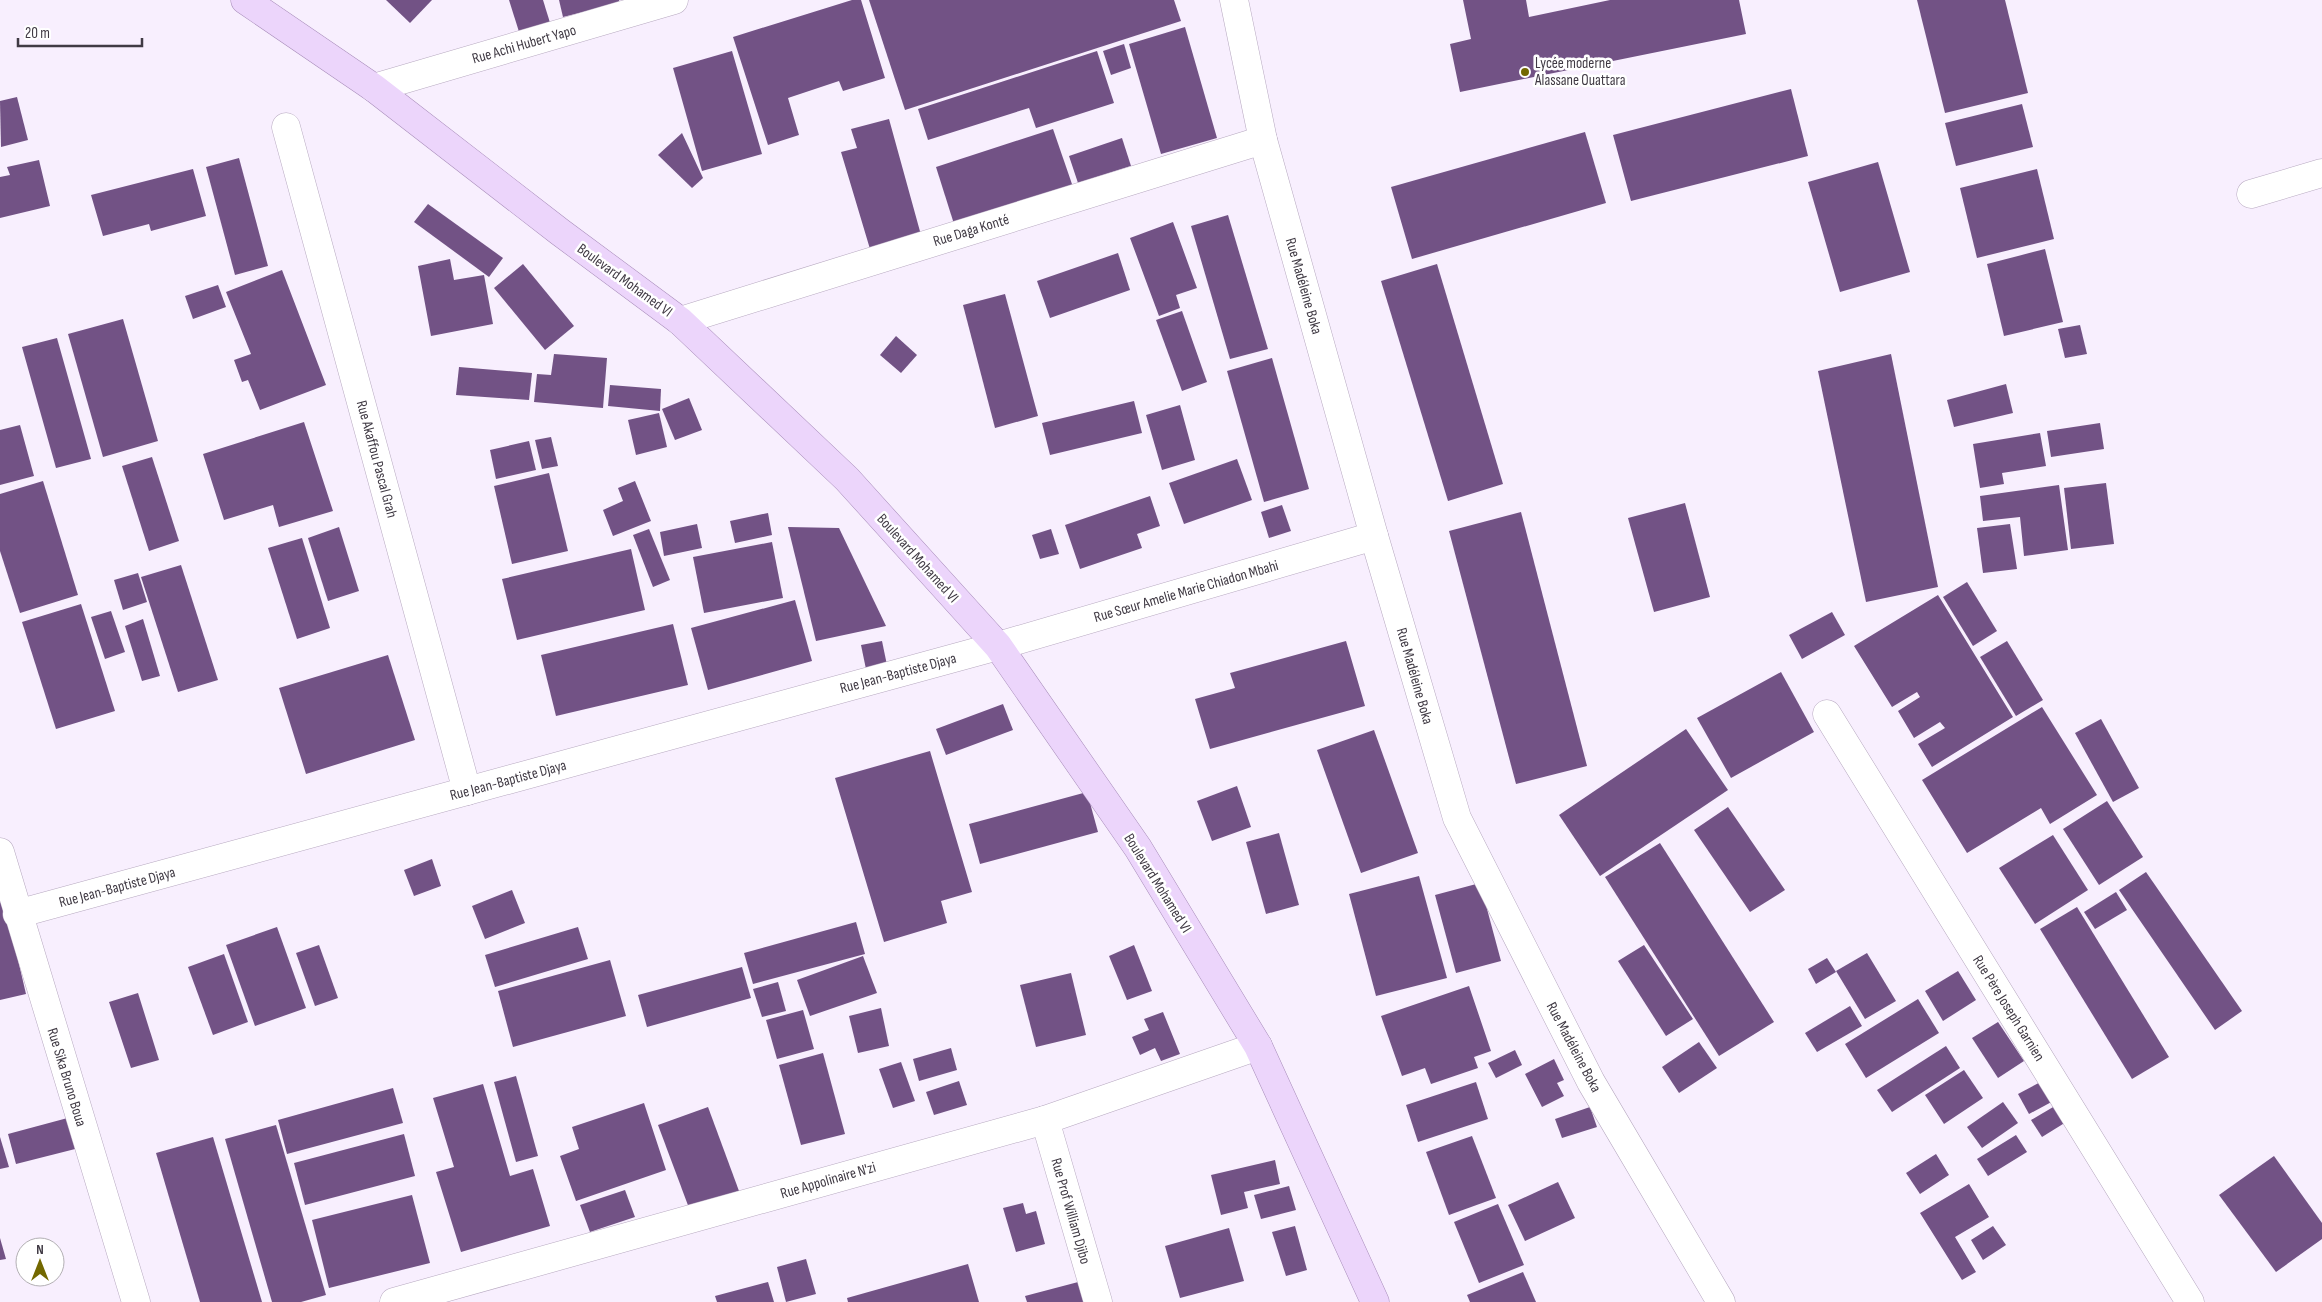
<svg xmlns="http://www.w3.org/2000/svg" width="2322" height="1302" font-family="'Sofia Sans Condensed',sans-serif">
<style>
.building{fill:#725285}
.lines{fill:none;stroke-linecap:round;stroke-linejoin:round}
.street-casing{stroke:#b7a9c0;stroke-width:29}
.primary-casing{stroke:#a88dba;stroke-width:29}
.street{stroke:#fff;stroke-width:28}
.primary{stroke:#ecd5fb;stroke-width:28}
.poi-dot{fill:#736800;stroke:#fff;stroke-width:2}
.labels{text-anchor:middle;stroke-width:5;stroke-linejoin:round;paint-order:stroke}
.street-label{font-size:15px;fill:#403a44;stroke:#fff}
.poi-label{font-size:15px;fill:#403a44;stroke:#fff;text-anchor:start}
</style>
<rect width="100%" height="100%" fill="#f8effe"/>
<g class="building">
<path d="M 386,0 L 432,0 L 410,23 Z"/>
<path d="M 509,0 L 543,0 L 551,26 L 520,35 Z"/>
<path d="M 559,0 L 619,0 L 620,3 L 563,17 Z"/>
<path d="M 852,0 L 861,0 L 885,78 L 843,91 L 839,81 L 788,98 L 799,135 L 768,145 L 733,37 Z"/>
<path d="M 869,0 L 1174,0 L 1181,21 L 905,110 Z"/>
<path d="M 1463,0 L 1526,0 L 1529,17 L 1610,0 L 1739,0 L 1746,34 L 1460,92 L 1450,44 L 1471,39 Z"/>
<path d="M 1917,0 L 2005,0 L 2028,93 L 1945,113 Z"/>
<path d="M 1185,27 L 1217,138 L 1161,154 L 1129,44 Z"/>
<path d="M 1124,44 L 1131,68 L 1111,75 L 1103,51 Z"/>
<path d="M 732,51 L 762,154 L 702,171 L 673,68 Z"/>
<path d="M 1097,51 L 1114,103 L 1036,128 L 1029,108 L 928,140 L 918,109 Z"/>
<path d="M 1791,89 L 1808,156 L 1631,201 L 1613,135 Z"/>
<path d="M 17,97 L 28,140 L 1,147 L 0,101 Z"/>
<path d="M 2022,104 L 2033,147 L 1956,166 L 1945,123 Z"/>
<path d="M 889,119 L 921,235 L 870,249 L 841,152 L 857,148 L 851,129 Z"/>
<path d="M 1053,129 L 1073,187 L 954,224 L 936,167 Z"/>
<path d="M 1585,132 L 1606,203 L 1412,259 L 1391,187 Z"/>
<path d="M 682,133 L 703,178 L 692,188 L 658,155 Z"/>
<path d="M 1122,138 L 1131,166 L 1078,183 L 1069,156 Z"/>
<path d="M 239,158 L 268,266 L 235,275 L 206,167 Z"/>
<path d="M 39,160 L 50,206 L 0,218 L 0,177 L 10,175 L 7,167 Z"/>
<path d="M 1878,162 L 1910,272 L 1840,292 L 1808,182 Z"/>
<path d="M 193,169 L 206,216 L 151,231 L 149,224 L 103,236 L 91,195 Z"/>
<path d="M 2037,169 L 2054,239 L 1977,258 L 1960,188 Z"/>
<path d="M 428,204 L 503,258 L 489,277 L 414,222 Z"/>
<path d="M 1228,215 L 1268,349 L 1230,359 L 1191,226 Z"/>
<path d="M 1173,222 L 1197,288 L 1176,295 L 1180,308 L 1159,316 L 1130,238 Z"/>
<path d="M 2045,249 L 2063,322 L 2004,336 L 1987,264 Z"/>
<path d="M 1118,253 L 1130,290 L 1050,318 L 1037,281 Z"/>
<path d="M 450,259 L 454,280 L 484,275 L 493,324 L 431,336 L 418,266 Z"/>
<path d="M 523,264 L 574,326 L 545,350 L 494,288 Z"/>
<path d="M 1437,264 L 1503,484 L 1448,501 L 1381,281 Z"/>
<path d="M 282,270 L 326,385 L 260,410 L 248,380 L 242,382 L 234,360 L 251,354 L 226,292 Z"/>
<path d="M 218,285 L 226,307 L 193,319 L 185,296 Z"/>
<path d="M 1005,294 L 1038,416 L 995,428 L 963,305 Z"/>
<path d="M 1182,311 L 1207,382 L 1182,391 L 1156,320 Z"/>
<path d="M 123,319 L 158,441 L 103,457 L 68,334 Z"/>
<path d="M 2080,325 L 2087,354 L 2065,358 L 2058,329 Z"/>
<path d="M 896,336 L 917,355 L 901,373 L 880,355 Z"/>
<path d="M 57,338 L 91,459 L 56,468 L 22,347 Z"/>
<path d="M 554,354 L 607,358 L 603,408 L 534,402 L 537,374 L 551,375 Z"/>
<path d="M 1891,354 L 1938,587 L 1866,602 L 1818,371 Z"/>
<path d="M 1272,358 L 1309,489 L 1264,502 L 1227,371 Z"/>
<path d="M 459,367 L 532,373 L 529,400 L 456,395 Z"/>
<path d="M 2006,384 L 2013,413 L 1954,427 L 1947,400 Z"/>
<path d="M 610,385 L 661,389 L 660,411 L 608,406 Z"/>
<path d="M 689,398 L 702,430 L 675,440 L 662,409 Z"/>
<path d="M 1134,401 L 1142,433 L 1050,455 L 1042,423 Z"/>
<path d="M 1180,405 L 1195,460 L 1162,470 L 1146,415 Z"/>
<path d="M 659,413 L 667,447 L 636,455 L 628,420 Z"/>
<path d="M 304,422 L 333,511 L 279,527 L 273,505 L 224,520 L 203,454 Z"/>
<path d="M 2100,423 L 2104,449 L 2051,457 L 2047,431 Z"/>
<path d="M 20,425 L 34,476 L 0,485 L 0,430 Z"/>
<path d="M 2040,433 L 2046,466 L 2002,473 L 2004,484 L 1980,488 L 1973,444 Z"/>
<path d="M 551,437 L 558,466 L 542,469 L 535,440 Z"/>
<path d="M 529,441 L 536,470 L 496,479 L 490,450 Z"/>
<path d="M 152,457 L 179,541 L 149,551 L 122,466 Z"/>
<path d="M 1237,459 L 1252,500 L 1184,524 L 1169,483 Z"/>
<path d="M 549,473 L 568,551 L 512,564 L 494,486 Z"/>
<path d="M 43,481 L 78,595 L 20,613 L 0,551 L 0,494 Z"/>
<path d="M 635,481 L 651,521 L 613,536 L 603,510 L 623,501 L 618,488 Z"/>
<path d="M 2106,483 L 2114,544 L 2071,549 L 2064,488 Z"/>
<path d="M 2059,485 L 2068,550 L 2024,556 L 2020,517 L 1983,521 L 1980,496 Z"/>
<path d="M 1150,496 L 1160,526 L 1137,534 L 1142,548 L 1080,569 L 1065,525 Z"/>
<path d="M 1685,503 L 1710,597 L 1654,612 L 1628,518 Z"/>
<path d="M 1282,505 L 1291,531 L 1269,538 L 1261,512 Z"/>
<path d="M 1521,512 L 1587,766 L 1516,784 L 1449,531 Z"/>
<path d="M 768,513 L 772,535 L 735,543 L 730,521 Z"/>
<path d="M 697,524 L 702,548 L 664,556 L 660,532 Z"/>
<path d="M 2010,524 L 2017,569 L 1983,573 L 1977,528 Z"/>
<path d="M 339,527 L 359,591 L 328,601 L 308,538 Z"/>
<path d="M 788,527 L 839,528 L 886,626 L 816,641 Z"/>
<path d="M 649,529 L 670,580 L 653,587 L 633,535 Z"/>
<path d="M 1051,529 L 1059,554 L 1040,559 L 1032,535 Z"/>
<path d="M 302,538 L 330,628 L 297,639 L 268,548 Z"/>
<path d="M 772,542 L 783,598 L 704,613 L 693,557 Z"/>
<path d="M 631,549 L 645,610 L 517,640 L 502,579 Z"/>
<path d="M 181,565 L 218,680 L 178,692 L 141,577 Z"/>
<path d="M 138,573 L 147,602 L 123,610 L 114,580 Z"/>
<path d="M 1967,582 L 1997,631 L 1973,646 L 1943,597 Z"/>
<path d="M 1938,595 L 2013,717 L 1932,767 L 1918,744 L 1945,728 L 1940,722 L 1914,738 L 1898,711 L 1920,697 L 1917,692 L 1892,707 L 1854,646 Z"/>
<path d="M 795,600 L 812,661 L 708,690 L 691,628 Z"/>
<path d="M 81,604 L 115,711 L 56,729 L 22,622 Z"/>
<path d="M 111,611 L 125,652 L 105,659 L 91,617 Z"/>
<path d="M 1832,612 L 1845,635 L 1802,659 L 1789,635 Z"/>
<path d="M 143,619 L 160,676 L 142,681 L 125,626 Z"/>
<path d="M 673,624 L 688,685 L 556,716 L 541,655 Z"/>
<path d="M 882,641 L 888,670 L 867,674 L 861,645 Z"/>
<path d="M 1346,641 L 1365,706 L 1210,749 L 1195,699 L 1235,688 L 1230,673 Z"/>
<path d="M 2007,641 L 2043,700 L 2016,716 L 1980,657 Z"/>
<path d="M 388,655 L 415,740 L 306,774 L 279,688 Z"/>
<path d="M 1781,672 L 1814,732 L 1731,778 L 1697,718 Z"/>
<path d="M 1003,704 L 1013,730 L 946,755 L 936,729 Z"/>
<path d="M 2042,707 L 2097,795 L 2050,824 L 2041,808 L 1967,853 L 1922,780 Z"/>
<path d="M 2101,719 L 2139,788 L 2113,802 L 2075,733 Z"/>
<path d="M 1686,729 L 1728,790 L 1600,876 L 1559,815 Z"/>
<path d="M 1374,730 L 1418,853 L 1361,873 L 1317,750 Z"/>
<path d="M 930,751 L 972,892 L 941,901 L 947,923 L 884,942 L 835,778 Z"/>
<path d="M 1237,786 L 1251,827 L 1212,841 L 1197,801 Z"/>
<path d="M 1087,792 L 1098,832 L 980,864 L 969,824 Z"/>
<path d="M 2107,801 L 2143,857 L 2099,885 L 2063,829 Z"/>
<path d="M 1728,807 L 1785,890 L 1750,912 L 1694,830 Z"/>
<path d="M 1279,833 L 1299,905 L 1266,914 L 1246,842 Z"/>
<path d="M 2053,835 L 2088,890 L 2035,924 L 1999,868 Z"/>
<path d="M 1660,843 L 1774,1022 L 1719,1056 L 1605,877 Z"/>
<path d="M 432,859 L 441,886 L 414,896 L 404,870 Z"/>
<path d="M 2146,872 L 2242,1011 L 2215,1030 L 2119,890 Z"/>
<path d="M 1419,876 L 1447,978 L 1376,996 L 1349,894 Z"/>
<path d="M 0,883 L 26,994 L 0,1000 Z"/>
<path d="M 1480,883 L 1501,961 L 1456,973 L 1435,895 Z"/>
<path d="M 512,890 L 525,923 L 485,939 L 472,906 Z"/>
<path d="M 2116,892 L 2127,910 L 2095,929 L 2084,912 Z"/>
<path d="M 2077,907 L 2169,1057 L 2132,1079 L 2040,929 Z"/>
<path d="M 856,922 L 865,954 L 753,984 L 744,953 Z"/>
<path d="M 277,927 L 306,1008 L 255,1026 L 226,945 Z"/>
<path d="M 578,927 L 588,959 L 495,987 L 485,955 Z"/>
<path d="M 319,945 L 338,998 L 315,1006 L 296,953 Z"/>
<path d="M 1134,945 L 1152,991 L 1127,1000 L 1109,956 Z"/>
<path d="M 1644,945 L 1693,1019 L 1666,1036 L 1618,961 Z"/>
<path d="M 1867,953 L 1896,1001 L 1865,1019 L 1836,971 Z"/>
<path d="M 224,954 L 248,1022 L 213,1035 L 188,967 Z"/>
<path d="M 863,956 L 877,993 L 810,1016 L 797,980 Z"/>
<path d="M 1827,958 L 1836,972 L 1816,984 L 1808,969 Z"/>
<path d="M 610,960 L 626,1016 L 513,1047 L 498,991 Z"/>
<path d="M 742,967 L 751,998 L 647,1027 L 638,995 Z"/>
<path d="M 1958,971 L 1976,1000 L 1943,1021 L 1925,991 Z"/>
<path d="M 1071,973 L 1086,1035 L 1036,1047 L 1020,985 Z"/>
<path d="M 778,982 L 786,1011 L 762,1017 L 753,989 Z"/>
<path d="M 1469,986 L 1491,1051 L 1474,1057 L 1478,1068 L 1431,1084 L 1425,1068 L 1402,1076 L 1381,1016 Z"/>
<path d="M 138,993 L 159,1060 L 131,1068 L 109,1002 Z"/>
<path d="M 1918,999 L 1939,1033 L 1866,1078 L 1845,1044 Z"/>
<path d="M 1850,1006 L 1862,1026 L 1817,1052 L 1805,1033 Z"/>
<path d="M 881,1008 L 889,1046 L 858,1053 L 849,1016 Z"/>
<path d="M 803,1010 L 814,1049 L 777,1059 L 766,1020 Z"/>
<path d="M 1163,1012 L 1180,1054 L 1161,1061 L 1155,1048 L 1140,1055 L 1132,1037 L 1149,1030 L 1144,1019 Z"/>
<path d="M 1998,1022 L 2024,1061 L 1998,1078 L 1972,1038 Z"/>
<path d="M 1699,1042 L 1717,1068 L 1679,1093 L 1662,1067 Z"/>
<path d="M 1946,1046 L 1960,1068 L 1892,1112 L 1877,1090 Z"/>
<path d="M 951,1048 L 957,1070 L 919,1081 L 913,1059 Z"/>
<path d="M 1515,1050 L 1522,1065 L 1496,1078 L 1488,1063 Z"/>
<path d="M 823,1053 L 845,1134 L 801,1145 L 779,1065 Z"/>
<path d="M 1554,1059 L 1564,1080 L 1557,1083 L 1564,1096 L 1542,1107 L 1525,1074 Z"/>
<path d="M 901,1062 L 915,1101 L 893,1108 L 879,1069 Z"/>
<path d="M 1964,1070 L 1983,1098 L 1944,1124 L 1925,1095 Z"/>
<path d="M 516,1076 L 538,1156 L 516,1162 L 494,1082 Z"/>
<path d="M 2046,1079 L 2057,1099 L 2029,1114 L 2018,1094 Z"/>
<path d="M 959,1081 L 967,1105 L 934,1115 L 926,1092 Z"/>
<path d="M 1476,1082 L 1488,1119 L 1418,1142 L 1406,1105 Z"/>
<path d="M 483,1084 L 510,1176 L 533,1169 L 550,1226 L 461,1252 L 436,1172 L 454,1167 L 433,1098 Z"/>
<path d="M 393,1088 L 403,1123 L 287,1154 L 278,1120 Z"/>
<path d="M 2003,1102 L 2018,1123 L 1982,1148 L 1967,1127 Z"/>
<path d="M 644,1103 L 666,1170 L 576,1201 L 560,1156 L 579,1149 L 572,1127 Z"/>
<path d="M 2060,1103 L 2071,1119 L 2042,1137 L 2031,1120 Z"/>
<path d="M 708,1107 L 739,1191 L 689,1208 L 658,1125 Z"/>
<path d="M 1590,1107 L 1597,1127 L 1562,1138 L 1555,1119 Z"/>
<path d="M 75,1116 L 83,1147 L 16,1164 L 8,1134 Z"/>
<path d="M 276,1125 L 326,1295 L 301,1302 L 272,1302 L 225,1139 Z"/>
<path d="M 404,1134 L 415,1176 L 305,1205 L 294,1163 Z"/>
<path d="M 2016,1135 L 2027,1152 L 1988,1176 L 1977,1159 Z"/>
<path d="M 1472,1136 L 1496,1198 L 1449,1215 L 1426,1152 Z"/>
<path d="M 0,1137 L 9,1167 L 0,1169 Z"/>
<path d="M 213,1137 L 262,1302 L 200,1302 L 156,1153 Z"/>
<path d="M 1936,1154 L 1949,1175 L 1920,1194 L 1906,1173 Z"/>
<path d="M 2274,1156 L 2322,1223 L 2322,1239 L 2276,1272 L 2219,1195 Z"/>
<path d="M 1275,1160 L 1280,1184 L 1244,1192 L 1248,1208 L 1221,1215 L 1211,1175 Z"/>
<path d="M 1558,1182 L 1575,1218 L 1525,1241 L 1508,1205 Z"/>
<path d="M 1969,1184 L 1989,1217 L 1955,1237 L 1976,1272 L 1962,1280 L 1920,1213 Z"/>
<path d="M 1289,1186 L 1296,1210 L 1261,1219 L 1254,1195 Z"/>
<path d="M 625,1190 L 635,1217 L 590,1232 L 580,1205 Z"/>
<path d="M 412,1195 L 430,1263 L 329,1288 L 312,1220 Z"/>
<path d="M 1023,1203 L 1026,1214 L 1036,1211 L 1045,1244 L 1016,1252 L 1003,1208 Z"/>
<path d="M 1498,1204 L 1524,1265 L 1479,1283 L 1454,1222 Z"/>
<path d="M 1295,1226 L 1307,1270 L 1286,1276 L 1272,1232 Z"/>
<path d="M 1993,1226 L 2006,1245 L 1983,1260 L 1971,1240 Z"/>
<path d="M 1229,1228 L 1244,1281 L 1180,1298 L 1165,1246 Z"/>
<path d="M 0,1238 L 6,1259 L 0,1260 Z"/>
<path d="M 806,1259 L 816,1294 L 786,1302 L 777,1267 Z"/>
<path d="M 968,1264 L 979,1302 L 848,1302 L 847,1298 Z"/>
<path d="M 1523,1272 L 1536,1302 L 1470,1302 L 1467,1295 Z"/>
<path d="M 1082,1281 L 1088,1302 L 1027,1302 L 1025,1296 Z"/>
<path d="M 768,1282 L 774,1302 L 717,1302 L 715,1296 Z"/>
</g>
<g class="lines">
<g class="street-casing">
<g id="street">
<path d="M 1234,0 L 1263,140 L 1374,536 L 1457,818 L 1591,1082 L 1721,1302"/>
<path d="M 374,88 L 674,0"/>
<path d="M 286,127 L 467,791"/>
<path d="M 2251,194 L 2322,173"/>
<path d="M 680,321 L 1263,140"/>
<path d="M 1827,714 L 2190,1302"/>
<path d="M 0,852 L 136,1302"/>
<path d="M 17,914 L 998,646 L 1374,536"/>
<path d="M 1045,1120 L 1098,1302"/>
<path d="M 394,1302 L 1045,1120 L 1258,1046"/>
</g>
</g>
<g class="primary-casing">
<path id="primary" d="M 245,0 L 374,88 L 560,232 L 680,321 L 847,479 L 998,646 L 1138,848 L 1258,1046 L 1375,1302"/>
</g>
<use href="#street" class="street"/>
<use href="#primary" class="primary"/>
</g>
<circle class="poi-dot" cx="1525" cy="72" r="5"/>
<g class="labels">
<g class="street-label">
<text transform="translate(524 44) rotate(-16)" y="5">Rue Achi Hubert Yapo</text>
<text transform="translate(971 230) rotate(-17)" y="5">Rue Daga Konté</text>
<text transform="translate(625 280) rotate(36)" y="5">Boulevard Mohamed VI</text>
<text transform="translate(1304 286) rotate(74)" y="5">Rue Madéleine Boka</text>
<text transform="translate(377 459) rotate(75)" y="5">Rue Akaffou Pascal Grah</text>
<text transform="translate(918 558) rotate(48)" y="5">Boulevard Mohamed VI</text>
<text transform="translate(1186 591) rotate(-16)" y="5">Rue Sœur Amelie Marie Chiadon Mbahi</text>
<text transform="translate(898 673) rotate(-15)" y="5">Rue Jean-Baptiste Djaya</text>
<text transform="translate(1415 676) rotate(74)" y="5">Rue Madéleine Boka</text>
<text transform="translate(508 780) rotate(-15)" y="5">Rue Jean-Baptiste Djaya</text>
<text transform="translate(1158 883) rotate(58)" y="5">Boulevard Mohamed VI</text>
<text transform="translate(117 887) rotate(-15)" y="5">Rue Jean-Baptiste Djaya</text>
<text transform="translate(2009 1008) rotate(58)" y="5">Rue Père Joseph Garnien</text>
<text transform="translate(1574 1047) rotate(62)" y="5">Rue Madéleine Boka</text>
<text transform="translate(67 1077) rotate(73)" y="5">Rue Sika Bruno Boua</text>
<text transform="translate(828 1180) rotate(-16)" y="5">Rue Appolinaire N'zi</text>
<text transform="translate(1071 1211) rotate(74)" y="5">Rue Prof William Djibo</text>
</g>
<g class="poi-label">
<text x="1535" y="68">Lycée moderne<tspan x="1535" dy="17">Alassane Ouattara</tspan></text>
</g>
</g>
<g transform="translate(40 1262)"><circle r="24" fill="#ffffff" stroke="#b3b0b4"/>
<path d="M0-4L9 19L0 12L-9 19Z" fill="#736800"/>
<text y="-8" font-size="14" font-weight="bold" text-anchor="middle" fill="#403a44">N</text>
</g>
<path d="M18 38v8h124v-8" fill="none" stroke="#403a44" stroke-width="2.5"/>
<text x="25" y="38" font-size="15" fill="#403a44" stroke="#ffffff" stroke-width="4" paint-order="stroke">20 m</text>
</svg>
